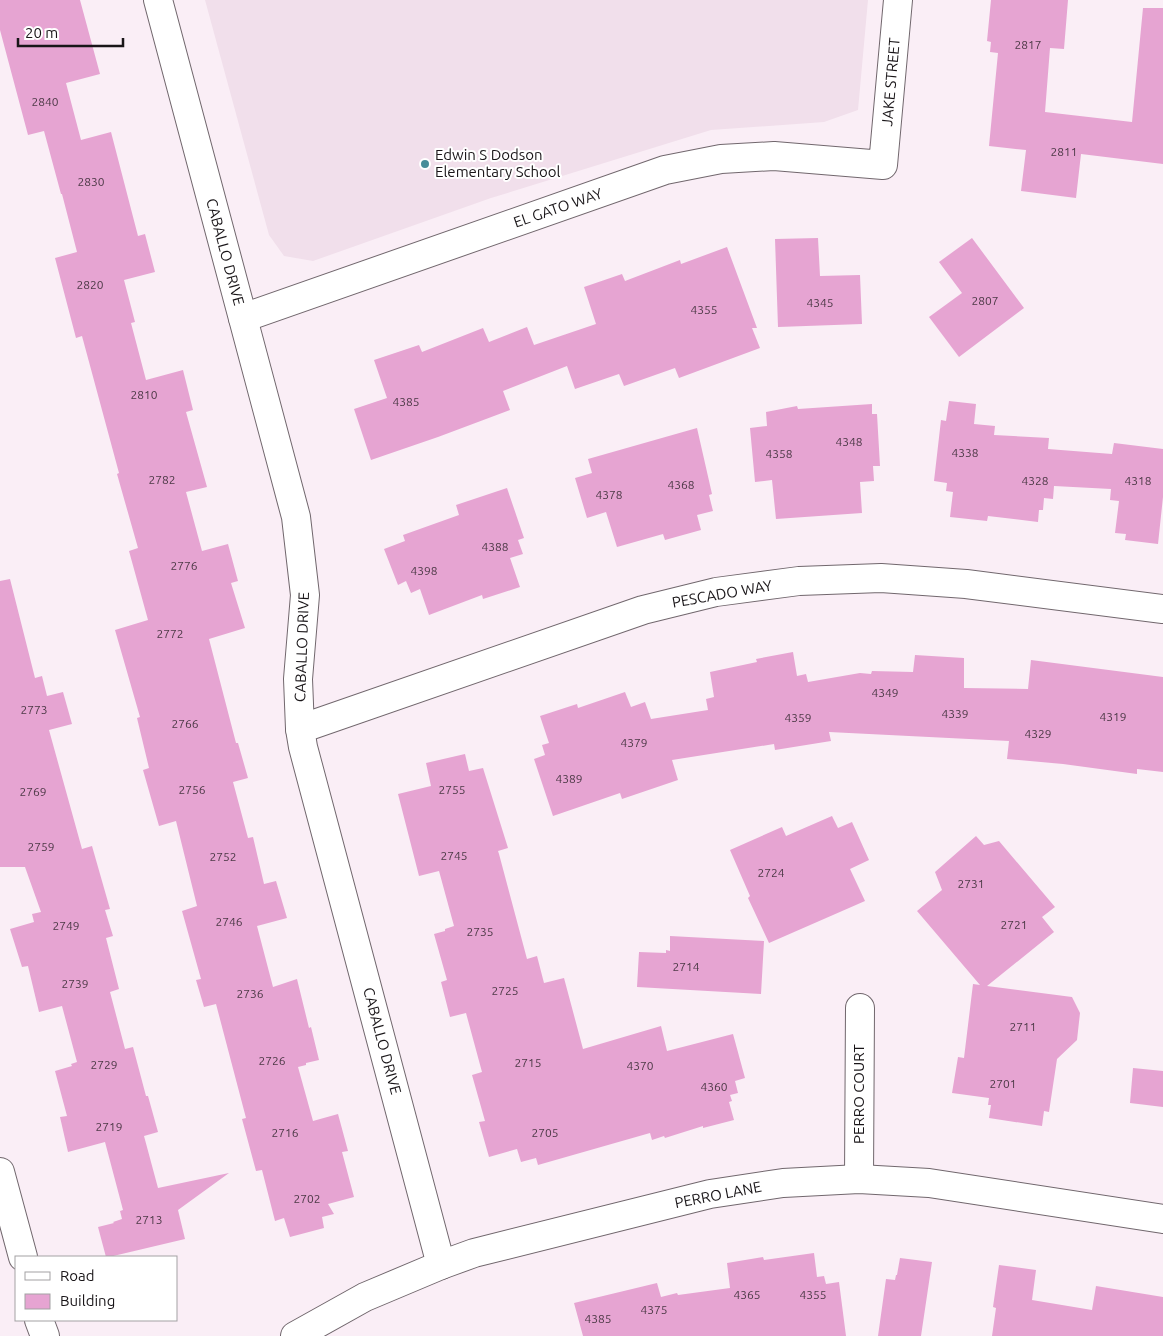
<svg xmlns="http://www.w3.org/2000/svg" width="1163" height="1336" font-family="Ubuntu,sans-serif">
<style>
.built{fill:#f1dfeb}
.building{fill:#e6a4d2}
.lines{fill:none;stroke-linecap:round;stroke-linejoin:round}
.minor-casing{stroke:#71676d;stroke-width:30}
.minor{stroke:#fff;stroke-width:28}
.poi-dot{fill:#478c99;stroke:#fff;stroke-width:2}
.labels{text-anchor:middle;stroke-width:4;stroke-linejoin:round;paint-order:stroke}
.number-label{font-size:12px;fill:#4c3946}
.street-label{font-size:15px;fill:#191518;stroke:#fff}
.poi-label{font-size:15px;fill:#191518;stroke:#fff;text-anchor:start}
</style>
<rect width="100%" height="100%" fill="#faeef6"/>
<path class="built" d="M 205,0 L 868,0 L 858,110 L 824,122 L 711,130 L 491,198 L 313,261 L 284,256 L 269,235 Z"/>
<g class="building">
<path d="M 0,0 L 80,0 L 100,74 L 66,83 L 81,140 L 111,132 L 138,236 L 145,234 L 155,272 L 124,280 L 135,322 L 131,323 L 146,380 L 183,370 L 193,410 L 186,412 L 207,487 L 186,492 L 202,551 L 228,544 L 238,581 L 231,583 L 245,628 L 209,639 L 236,743 L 238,743 L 248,778 L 233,782 L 248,838 L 253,837 L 264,884 L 276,881 L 287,918 L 257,926 L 273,987 L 297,979 L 309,1028 L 311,1027 L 319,1060 L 306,1063 L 306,1065 L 298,1067 L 313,1121 L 338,1114 L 348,1151 L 342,1152 L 354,1197 L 328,1204 L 334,1214 L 322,1217 L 324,1228 L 290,1237 L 284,1218 L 275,1221 L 262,1170 L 256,1171 L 242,1119 L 246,1118 L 216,1004 L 204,1007 L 196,980 L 201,979 L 182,911 L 197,906 L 176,821 L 159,826 L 143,770 L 149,768 L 137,718 L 140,717 L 115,630 L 148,620 L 129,551 L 138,548 L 117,474 L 119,473 L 82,336 L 76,338 L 55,258 L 77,252 L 62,194 L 61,194 L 44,131 L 28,135 L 0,30 Z"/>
<path d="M 991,0 L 1068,0 L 1064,49 L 1050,48 L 1045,112 L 1132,122 L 1143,8 L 1163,8 L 1163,164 L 1081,154 L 1076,198 L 1021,191 L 1026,150 L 989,146 L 998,53 L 990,52 L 991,42 L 987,41 Z"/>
<path d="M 818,238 L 820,276 L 860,275 L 862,324 L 778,327 L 775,239 Z"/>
<path d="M 972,238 L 1024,308 L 959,357 L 929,317 L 962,293 L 939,262 Z"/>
<path d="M 727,247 L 757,328 L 752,328 L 760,348 L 679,378 L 675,368 L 624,386 L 619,374 L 575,389 L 567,366 L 503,391 L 510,410 L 438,437 L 371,460 L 354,409 L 387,398 L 374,360 L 419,345 L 422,352 L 483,328 L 489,342 L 527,327 L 534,345 L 596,324 L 584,287 L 622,274 L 625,281 L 680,260 L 681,264 Z"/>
<path d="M 949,401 L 976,404 L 974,424 L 995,426 L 994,435 L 1049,438 L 1048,449 L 1112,454 L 1114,443 L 1163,449 L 1163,497 L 1158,544 L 1125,540 L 1126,534 L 1115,533 L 1119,501 L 1110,500 L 1111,489 L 1054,486 L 1053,499 L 1044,498 L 1043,510 L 1039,510 L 1038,522 L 988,516 L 987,521 L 950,517 L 953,492 L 946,491 L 947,483 L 934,481 L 941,420 L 946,421 Z"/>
<path d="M 872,404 L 872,414 L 877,414 L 880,466 L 873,466 L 874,481 L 860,482 L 862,513 L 776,519 L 772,480 L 755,482 L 750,428 L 767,426 L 766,412 L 797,406 L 798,409 Z"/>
<path d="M 697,428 L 712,494 L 709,495 L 713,511 L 697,515 L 701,530 L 665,540 L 663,534 L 617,547 L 606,512 L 587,518 L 575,478 L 592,473 L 588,459 Z"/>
<path d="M 507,488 L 524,538 L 518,540 L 523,554 L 510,558 L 520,587 L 483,599 L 482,595 L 429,615 L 420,589 L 411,593 L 406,581 L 398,585 L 384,549 L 405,541 L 403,535 L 459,515 L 456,505 Z"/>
<path d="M 10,579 L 35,678 L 42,676 L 47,696 L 63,692 L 72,724 L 49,730 L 82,849 L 92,846 L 110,909 L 105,910 L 113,936 L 106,938 L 119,989 L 110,992 L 125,1049 L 133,1047 L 146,1096 L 148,1096 L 158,1132 L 144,1136 L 158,1188 L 229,1173 L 178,1210 L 185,1239 L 109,1257 L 106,1257 L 98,1227 L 114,1223 L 113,1222 L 122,1219 L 120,1211 L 123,1210 L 105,1142 L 68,1152 L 60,1117 L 67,1116 L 55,1071 L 72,1066 L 71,1064 L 77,1062 L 62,1006 L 39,1012 L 28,966 L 22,967 L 10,929 L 34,922 L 32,914 L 41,912 L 25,867 L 0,867 L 0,581 Z"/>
<path d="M 793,652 L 797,676 L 806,674 L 808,682 L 860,673 L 871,674 L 872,671 L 913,672 L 915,655 L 964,658 L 964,688 L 1028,689 L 1031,660 L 1163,677 L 1163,772 L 1137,769 L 1137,774 L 1063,764 L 1007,759 L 1009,741 L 829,732 L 831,741 L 775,750 L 774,744 L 672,760 L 678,780 L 622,799 L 620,793 L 553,816 L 534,759 L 545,755 L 542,745 L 549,743 L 540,716 L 577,704 L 578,708 L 625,692 L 631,707 L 645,702 L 651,719 L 708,710 L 706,699 L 714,697 L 710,672 L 757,662 L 756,659 Z"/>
<path d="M 465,754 L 469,771 L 483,768 L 508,848 L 498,851 L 499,854 L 527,959 L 537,956 L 544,983 L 564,978 L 583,1049 L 661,1026 L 667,1051 L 733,1034 L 745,1078 L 735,1081 L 738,1093 L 730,1095 L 732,1101 L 729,1102 L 734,1120 L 703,1128 L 703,1126 L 665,1138 L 664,1136 L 652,1140 L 650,1133 L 538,1165 L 536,1158 L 521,1162 L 517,1149 L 489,1157 L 479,1122 L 485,1121 L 472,1075 L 482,1072 L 466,1013 L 450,1017 L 441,982 L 447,980 L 434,934 L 445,931 L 445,929 L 454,926 L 439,871 L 419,876 L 398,794 L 431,786 L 426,763 Z"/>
<path d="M 832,816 L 838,828 L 852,822 L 869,860 L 850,869 L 865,901 L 769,943 L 748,898 L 750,896 L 730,850 L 782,827 L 786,836 Z"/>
<path d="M 976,836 L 984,845 L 999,841 L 1055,907 L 1042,917 L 1054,932 L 987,986 L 1072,997 L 1080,1013 L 1077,1040 L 1057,1059 L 1049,1112 L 1044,1111 L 1042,1126 L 989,1118 L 991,1105 L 988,1105 L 989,1098 L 952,1093 L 958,1057 L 964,1058 L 973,984 L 980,985 L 917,911 L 942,890 L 935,872 Z"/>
<path d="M 670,936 L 764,941 L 761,994 L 637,987 L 639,952 L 666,953 L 666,950 L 670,951 Z"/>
<path d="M 1133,1068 L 1163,1071 L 1163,1107 L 1130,1103 Z"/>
<path d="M 814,1253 L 817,1277 L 824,1276 L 826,1284 L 839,1282 L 846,1336 L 583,1336 L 574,1303 L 657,1283 L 661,1297 L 677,1293 L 678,1295 L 730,1288 L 727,1263 L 763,1257 L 764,1260 Z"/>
<path d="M 900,1258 L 932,1262 L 921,1336 L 878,1336 L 886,1279 L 895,1280 L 896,1275 L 897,1275 Z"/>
<path d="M 999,1265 L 1036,1270 L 1032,1300 L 1092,1310 L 1096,1286 L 1163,1297 L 1163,1336 L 992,1336 L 996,1308 L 993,1307 Z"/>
</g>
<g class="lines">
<g class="minor-casing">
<g id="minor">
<path d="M 158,0 L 296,517 L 305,595 L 298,679 L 300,729 L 303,747 L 441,1265"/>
<path d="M 243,318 L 665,170 L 721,159 L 774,156 L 883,165 L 898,0"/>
<path d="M 300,729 L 643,610 L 716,592 L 799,581 L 881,578 L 966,584 L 1163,609"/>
<path d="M 0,1172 L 23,1257"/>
<path d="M 859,1179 L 860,1008"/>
<path d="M 39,1320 L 45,1336"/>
<path d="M 295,1336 L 365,1297 L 441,1265 L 474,1253 L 710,1194 L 783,1183 L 859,1179 L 929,1183 L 1163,1219"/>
</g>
</g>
<use href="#minor" class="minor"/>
</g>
<circle class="poi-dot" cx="425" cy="164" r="5"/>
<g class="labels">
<g class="number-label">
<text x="1028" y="49">2817</text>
<text x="45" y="106">2840</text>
<text x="1064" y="156">2811</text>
<text x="91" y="186">2830</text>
<text x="90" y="289">2820</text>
<text x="985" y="305">2807</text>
<text x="820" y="307">4345</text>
<text x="704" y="314">4355</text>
<text x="144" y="399">2810</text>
<text x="406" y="406">4385</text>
<text x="849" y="446">4348</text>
<text x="965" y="457">4338</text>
<text x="779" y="458">4358</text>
<text x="162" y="484">2782</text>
<text x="1035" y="485">4328</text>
<text x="1138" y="485">4318</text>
<text x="681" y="489">4368</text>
<text x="609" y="499">4378</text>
<text x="495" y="551">4388</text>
<text x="184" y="570">2776</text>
<text x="424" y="575">4398</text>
<text x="170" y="638">2772</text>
<text x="885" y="697">4349</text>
<text x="34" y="714">2773</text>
<text x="955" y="718">4339</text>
<text x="1113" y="721">4319</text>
<text x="798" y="722">4359</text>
<text x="185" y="728">2766</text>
<text x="1038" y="738">4329</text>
<text x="634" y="747">4379</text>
<text x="569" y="783">4389</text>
<text x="192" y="794">2756</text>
<text x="452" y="794">2755</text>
<text x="33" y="796">2769</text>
<text x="41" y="851">2759</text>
<text x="454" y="860">2745</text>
<text x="223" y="861">2752</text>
<text x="771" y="877">2724</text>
<text x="971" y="888">2731</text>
<text x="229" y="926">2746</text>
<text x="1014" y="929">2721</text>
<text x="66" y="930">2749</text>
<text x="480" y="936">2735</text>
<text x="686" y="971">2714</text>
<text x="75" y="988">2739</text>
<text x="505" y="995">2725</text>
<text x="250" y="998">2736</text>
<text x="1023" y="1031">2711</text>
<text x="272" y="1065">2726</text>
<text x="528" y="1067">2715</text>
<text x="104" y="1069">2729</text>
<text x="640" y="1070">4370</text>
<text x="1003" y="1088">2701</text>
<text x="714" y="1091">4360</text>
<text x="109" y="1131">2719</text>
<text x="285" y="1137">2716</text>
<text x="545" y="1137">2705</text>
<text x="307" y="1203">2702</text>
<text x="149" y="1224">2713</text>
<text x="747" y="1299">4365</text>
<text x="813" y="1299">4355</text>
<text x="654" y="1314">4375</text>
<text x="598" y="1323">4385</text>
</g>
<g class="street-label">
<text transform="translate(891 82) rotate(-85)" y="5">JAKE STREET</text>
<text transform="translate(558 208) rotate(-19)" y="5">EL GATO WAY</text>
<text transform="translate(225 252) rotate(75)" y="5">CABALLO DRIVE</text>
<text transform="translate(722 594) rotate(-10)" y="5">PESCADO WAY</text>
<text transform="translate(302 647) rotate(-88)" y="5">CABALLO DRIVE</text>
<text transform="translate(382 1041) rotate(75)" y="5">CABALLO DRIVE</text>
<text transform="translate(859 1094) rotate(-90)" y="5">PERRO COURT</text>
<text transform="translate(718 1195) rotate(-11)" y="5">PERRO LANE</text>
</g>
<g class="poi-label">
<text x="435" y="160">Edwin S Dodson<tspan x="435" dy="17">Elementary School</tspan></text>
</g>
</g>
<rect x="15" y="1256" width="162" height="65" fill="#ffffff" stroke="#a3a1a3"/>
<rect x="25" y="1272" width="25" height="8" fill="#ffffff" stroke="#a3a1a3"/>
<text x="60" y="1281" font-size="15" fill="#191518">Road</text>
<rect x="25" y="1294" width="25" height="15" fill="#e6a4d2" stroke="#a3a1a3"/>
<text x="60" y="1306" font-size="15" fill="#191518">Building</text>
<path d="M18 38v8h105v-8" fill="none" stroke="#191518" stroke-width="2.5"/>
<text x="25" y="38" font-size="15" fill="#191518" stroke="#ffffff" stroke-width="4" paint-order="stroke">20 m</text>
</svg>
